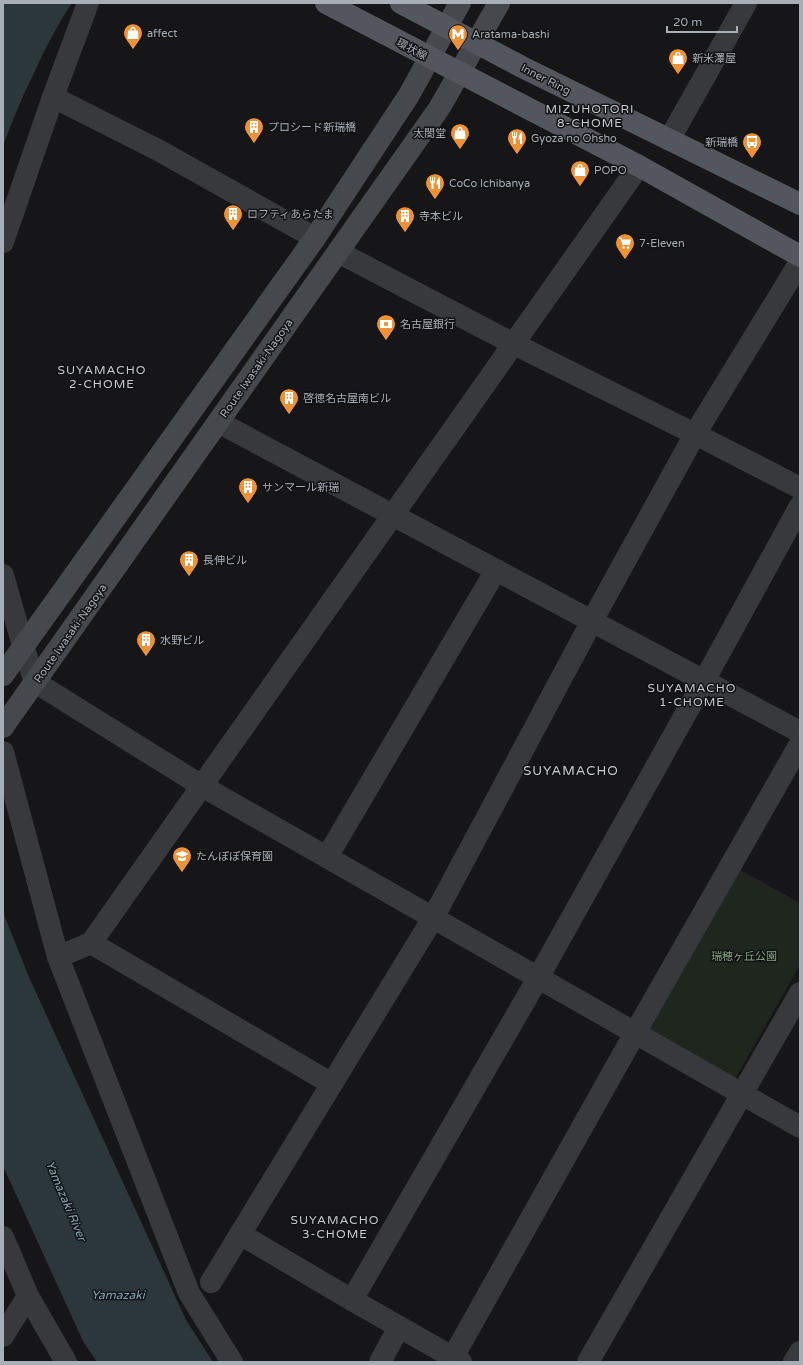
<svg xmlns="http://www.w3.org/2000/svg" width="803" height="1365" font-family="'Varela Round','Noto Sans JP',sans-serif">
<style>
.green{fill:#1e261e}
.water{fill:#2c373b}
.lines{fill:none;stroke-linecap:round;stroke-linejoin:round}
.minor{stroke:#37393d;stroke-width:22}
.secondary{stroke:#45484d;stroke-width:22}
.primary{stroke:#53565c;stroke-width:22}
.labels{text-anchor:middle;stroke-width:3;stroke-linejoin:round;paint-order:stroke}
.poi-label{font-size:11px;fill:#a8afb7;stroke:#111113;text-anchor:start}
.street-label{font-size:11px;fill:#a8afb7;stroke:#111113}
.park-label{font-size:11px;fill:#83a27f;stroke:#111113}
.neighbourhood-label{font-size:12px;letter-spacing:1px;fill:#c9ced4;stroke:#111113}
.water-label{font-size:12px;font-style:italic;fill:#80a3b2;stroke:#111113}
.quarter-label{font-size:13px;letter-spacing:1px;fill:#c9ced4;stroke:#111113}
</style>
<rect width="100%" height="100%" fill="#161618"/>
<path class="green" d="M 733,866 L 800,903 L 800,965 L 734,1081 L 642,1029 Z"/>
<g class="water">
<path d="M 3,3 L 72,3 C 57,25 45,49 34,73 C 22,97 12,121 3,146 Z"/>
<path d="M 3,912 L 28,975 L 186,1320 L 213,1362 L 97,1362 L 83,1341 L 3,1166 Z"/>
</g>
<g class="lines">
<g class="minor">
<path d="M 53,97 L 158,150 L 315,238"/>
<path d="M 669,140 L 746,3"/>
<path d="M 3,242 L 53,97 L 88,3"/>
<path d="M 338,252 L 514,344 L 695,434 L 800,488"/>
<path d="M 218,422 L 800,732"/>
<path d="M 3,575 L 23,646 L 35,682 L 202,786 L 800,1127"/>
<path d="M 3,752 L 58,957 L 189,1293 L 232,1362"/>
<path d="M 327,857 L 496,570"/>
<path d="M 91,943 L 332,1084"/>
<path d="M 58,957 L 91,943 L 639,166"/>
<path d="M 240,1234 L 352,1300 L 461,1362"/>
<path d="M 3,1237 L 28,1296 L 66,1362"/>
<path d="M 211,1282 L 433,918 L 592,621 L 695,434 L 800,262"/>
<path d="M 352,1300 L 538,978 L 704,681 L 800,506"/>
<path d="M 3,1336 L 28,1296"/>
<path d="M 453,1357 L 635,1033 L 800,744"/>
<path d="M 380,1362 L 399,1327"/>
<path d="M 588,1362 L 800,993"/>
<path d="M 794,1362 L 800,1352"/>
</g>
<g class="secondary">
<path d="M 3,675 L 315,238 L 409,95 L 460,3"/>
<path d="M 3,727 L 440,107 L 499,3"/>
</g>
<g class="primary">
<path d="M 326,3 L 639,166 L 800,256"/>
<path d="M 401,3 L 522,67 L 800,204"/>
</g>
</g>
<defs>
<g id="shop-pin" transform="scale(1)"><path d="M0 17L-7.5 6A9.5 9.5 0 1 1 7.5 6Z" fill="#ee9237" stroke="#111113"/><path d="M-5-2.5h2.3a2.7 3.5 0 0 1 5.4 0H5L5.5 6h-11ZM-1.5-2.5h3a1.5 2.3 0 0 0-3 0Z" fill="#fff"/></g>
<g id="metro-pin" transform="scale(1)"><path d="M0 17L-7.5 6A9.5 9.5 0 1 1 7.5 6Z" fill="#ee9237" stroke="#111113"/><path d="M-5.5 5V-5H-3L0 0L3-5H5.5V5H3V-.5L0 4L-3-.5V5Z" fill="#fff"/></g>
<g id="building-pin" transform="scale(1)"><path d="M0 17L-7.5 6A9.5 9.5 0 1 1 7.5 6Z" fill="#ee9237" stroke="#111113"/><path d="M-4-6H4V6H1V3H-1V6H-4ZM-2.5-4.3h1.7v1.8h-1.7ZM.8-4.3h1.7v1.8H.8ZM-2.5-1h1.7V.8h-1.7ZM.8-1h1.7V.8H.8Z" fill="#fff"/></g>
<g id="restaurant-pin" transform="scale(1)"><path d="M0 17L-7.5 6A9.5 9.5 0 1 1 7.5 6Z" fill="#ee9237" stroke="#111113"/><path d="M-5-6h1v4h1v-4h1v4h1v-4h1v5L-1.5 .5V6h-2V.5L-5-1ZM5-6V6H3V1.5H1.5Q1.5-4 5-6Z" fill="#fff"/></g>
<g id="bus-pin" transform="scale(1)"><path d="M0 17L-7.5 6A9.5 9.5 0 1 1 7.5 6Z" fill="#ee9237" stroke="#111113"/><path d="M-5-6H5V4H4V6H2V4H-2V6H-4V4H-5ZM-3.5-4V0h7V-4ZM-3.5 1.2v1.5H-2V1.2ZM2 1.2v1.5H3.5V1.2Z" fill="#fff"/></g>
<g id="supermarket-pin" transform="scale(1)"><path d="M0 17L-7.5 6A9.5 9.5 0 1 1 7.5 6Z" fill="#ee9237" stroke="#111113"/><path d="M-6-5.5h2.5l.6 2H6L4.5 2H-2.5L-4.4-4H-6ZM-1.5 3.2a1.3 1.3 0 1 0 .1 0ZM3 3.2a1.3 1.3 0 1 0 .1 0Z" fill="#fff"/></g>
<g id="bank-pin" transform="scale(1)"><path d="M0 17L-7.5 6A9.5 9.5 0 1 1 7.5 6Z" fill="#ee9237" stroke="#111113"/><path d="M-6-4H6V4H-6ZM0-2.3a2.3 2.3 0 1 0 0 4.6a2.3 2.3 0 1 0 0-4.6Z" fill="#fff"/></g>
<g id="school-pin" transform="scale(1)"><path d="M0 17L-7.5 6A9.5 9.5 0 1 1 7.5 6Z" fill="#ee9237" stroke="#111113"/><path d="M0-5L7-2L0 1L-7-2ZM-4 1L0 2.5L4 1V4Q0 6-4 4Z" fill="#fff"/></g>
</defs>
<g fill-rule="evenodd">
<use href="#shop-pin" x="133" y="33"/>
<use href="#metro-pin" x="458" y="34"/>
<use href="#shop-pin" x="678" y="58"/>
<use href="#building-pin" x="254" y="127"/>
<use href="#shop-pin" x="460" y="133"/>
<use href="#restaurant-pin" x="517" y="138"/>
<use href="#bus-pin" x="752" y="142"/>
<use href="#shop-pin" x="580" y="170"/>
<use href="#restaurant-pin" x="435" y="183"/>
<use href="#building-pin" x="233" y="214"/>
<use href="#building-pin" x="405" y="216"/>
<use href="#supermarket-pin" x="625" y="243"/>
<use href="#bank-pin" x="386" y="324"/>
<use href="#building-pin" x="289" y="398"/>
<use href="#building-pin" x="248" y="487"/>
<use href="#building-pin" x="189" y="560"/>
<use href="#building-pin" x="146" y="640"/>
<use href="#school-pin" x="182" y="856"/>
</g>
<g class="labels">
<g class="poi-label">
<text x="147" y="37">affect</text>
<text x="472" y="38">Aratama-bashi</text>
<text x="692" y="62">新米澤屋</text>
<text x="268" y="131">プロシード新瑞橋</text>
<text x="446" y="137" text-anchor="end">太閤堂</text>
<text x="531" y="142">Gyoza no Ohsho</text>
<text x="738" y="146" text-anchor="end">新瑞橋</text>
<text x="594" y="174">POPO</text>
<text x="449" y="187">CoCo Ichibanya</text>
<text x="247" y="218">ロフティあらたま</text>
<text x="419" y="220">寺本ビル</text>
<text x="639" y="247">7-Eleven</text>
<text x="400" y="328">名古屋銀行</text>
<text x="303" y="402">啓徳名古屋南ビル</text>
<text x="262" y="491">サンマール新瑞</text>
<text x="203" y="564">長伸ビル</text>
<text x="160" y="644">水野ビル</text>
<text x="196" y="860">たんぽぽ保育園</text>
</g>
<g class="street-label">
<text transform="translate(412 49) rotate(28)" y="4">環状線</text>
<text transform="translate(546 79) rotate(27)" y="4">Inner Ring</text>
<text transform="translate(256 368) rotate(-55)" y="4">Route Iwasaki-Nagoya</text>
<text transform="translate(70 633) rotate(-55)" y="4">Route Iwasaki-Nagoya</text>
</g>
<g class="park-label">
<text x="744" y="960">瑞穂ヶ丘公園</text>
</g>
<g class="neighbourhood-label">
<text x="590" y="113">MIZUHOTORI<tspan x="590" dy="14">8-CHOME</tspan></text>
<text x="102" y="374">SUYAMACHO<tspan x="102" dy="14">2-CHOME</tspan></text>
<text x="692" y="692">SUYAMACHO<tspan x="692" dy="14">1-CHOME</tspan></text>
<text x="335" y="1224">SUYAMACHO<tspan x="335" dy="14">3-CHOME</tspan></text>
</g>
<g class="water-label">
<text transform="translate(66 1201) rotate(67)" y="4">Yamazaki River</text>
<text x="118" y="1299">Yamazaki</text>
</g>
<g class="quarter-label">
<text x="571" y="775">SUYAMACHO</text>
</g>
</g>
<rect width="803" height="1365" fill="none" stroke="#a8afb7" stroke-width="8"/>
<path d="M667 26v6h70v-6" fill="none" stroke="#a8afb7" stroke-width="2"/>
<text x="673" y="26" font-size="12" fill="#a8afb7" stroke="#111113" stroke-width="3" paint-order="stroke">20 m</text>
</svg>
